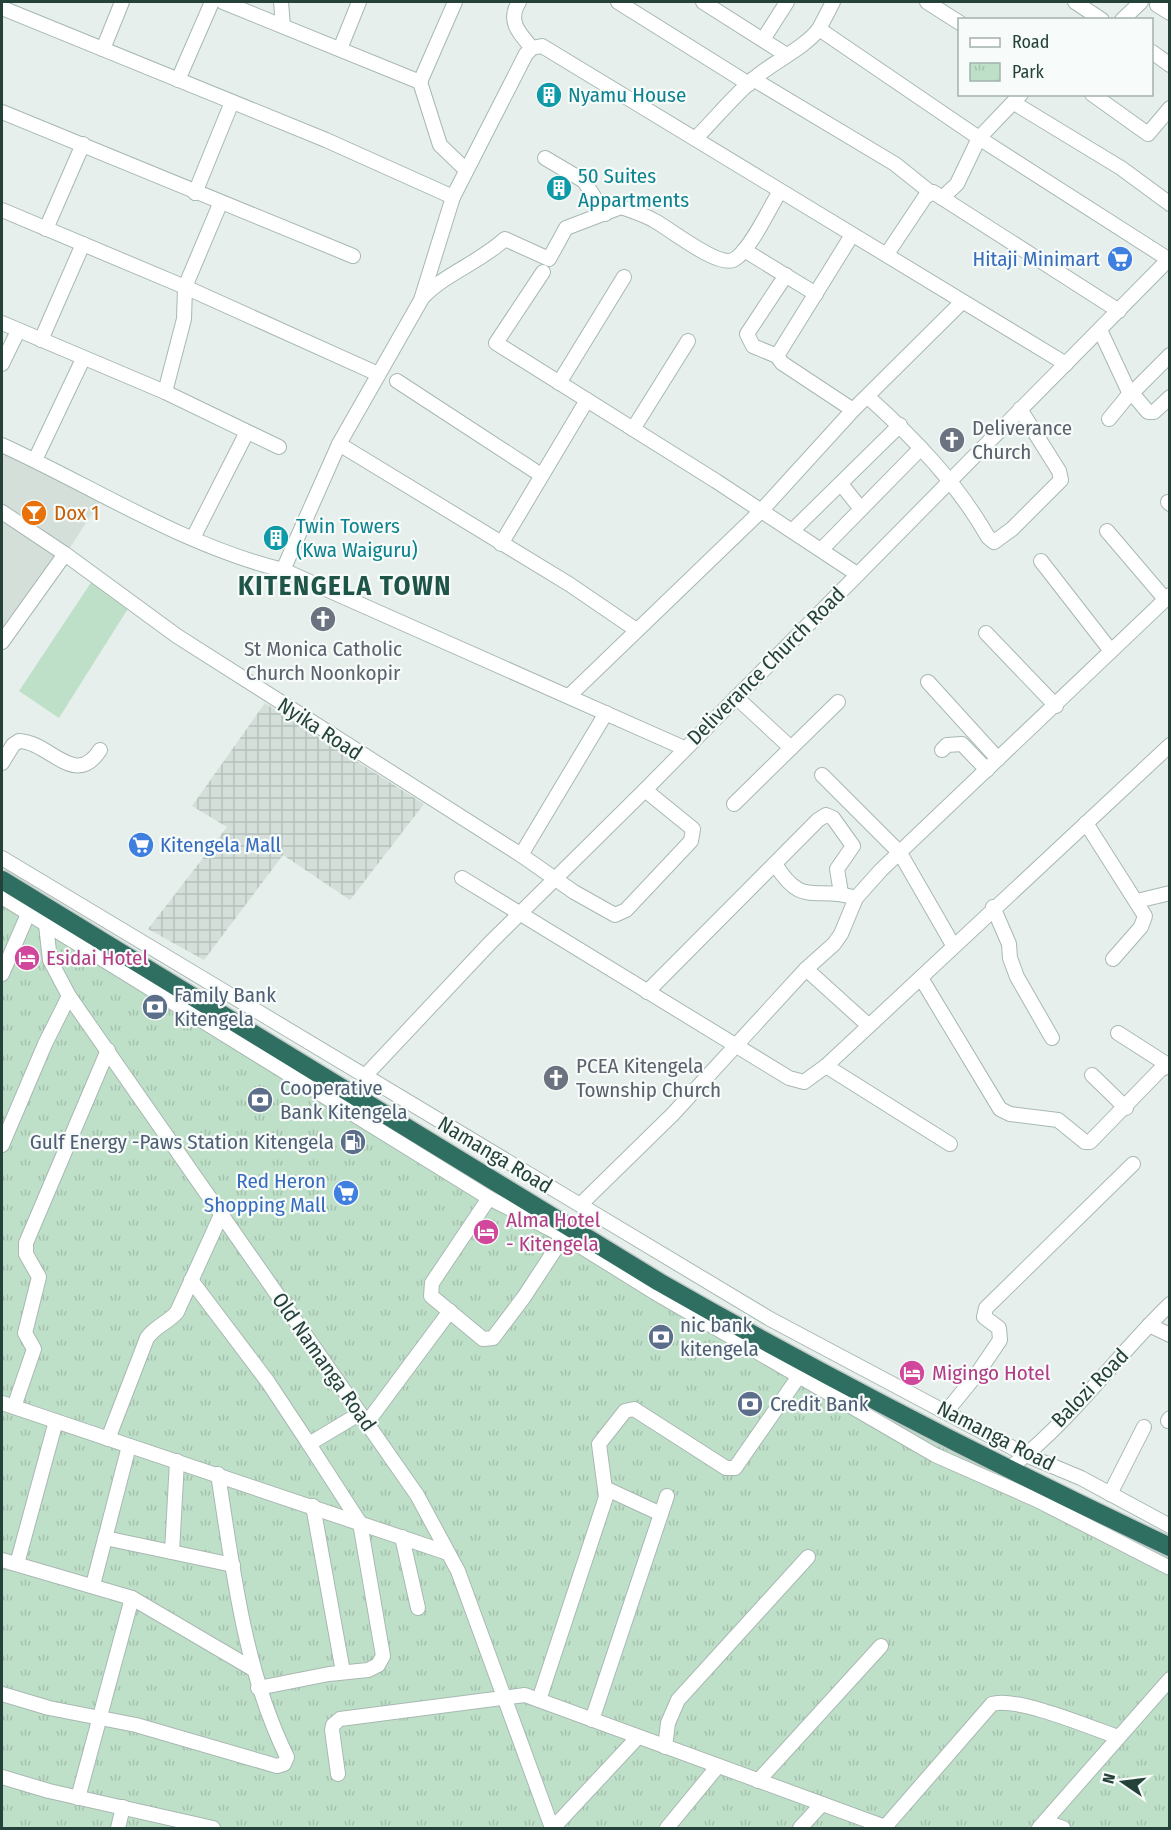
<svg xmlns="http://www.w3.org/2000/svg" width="1171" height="1830" font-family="'Fira Sans Condensed',sans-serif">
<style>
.built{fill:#d4dfda}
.industrial{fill:url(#industrial-grid)}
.grass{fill:#bfe0c8}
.park{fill:url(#park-tufts)}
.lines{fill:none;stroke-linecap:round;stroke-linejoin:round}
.minor-casing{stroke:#a8b8b2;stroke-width:16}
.highway-casing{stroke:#c2cac8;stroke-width:21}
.minor{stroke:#fff;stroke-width:14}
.highway{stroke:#2f6f62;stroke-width:18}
.labels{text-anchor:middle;stroke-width:4.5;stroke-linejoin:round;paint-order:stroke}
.culture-label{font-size:21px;fill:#0d838f;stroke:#f7fbf9;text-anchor:start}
.shop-label{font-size:21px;fill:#366cbe;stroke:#f7fbf9;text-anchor:end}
.worship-label{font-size:21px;fill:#5b616d;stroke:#f7fbf9;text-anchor:start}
.food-label{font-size:21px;fill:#c56008;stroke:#f7fbf9;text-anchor:start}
.street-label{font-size:21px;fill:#24423a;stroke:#f7fbf9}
.hotel-label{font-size:21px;fill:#b23c85;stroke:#f7fbf9;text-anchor:start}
.service-label{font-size:21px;fill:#4e5e75;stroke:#f7fbf9;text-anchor:start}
.district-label{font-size:27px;font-weight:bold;letter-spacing:1.5px;fill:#1f5548;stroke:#f7fbf9}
</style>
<defs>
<pattern id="industrial-grid" width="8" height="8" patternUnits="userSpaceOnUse" patternTransform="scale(1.5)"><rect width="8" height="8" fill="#d4dfda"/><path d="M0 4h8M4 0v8" fill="none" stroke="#b6c1bc"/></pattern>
<pattern id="park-tufts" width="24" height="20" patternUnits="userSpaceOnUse" patternTransform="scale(1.5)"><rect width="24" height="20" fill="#bfe0c8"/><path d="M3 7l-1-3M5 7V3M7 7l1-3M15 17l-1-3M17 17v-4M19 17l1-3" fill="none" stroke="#a4c1ad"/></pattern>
</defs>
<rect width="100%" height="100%" fill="#e6efeb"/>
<g class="built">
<path d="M 2,446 L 105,494 L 69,549 L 2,503 Z"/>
<path d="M 2,520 L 59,556 L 2,633 Z"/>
</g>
<path class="industrial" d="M 265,703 L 424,804 L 350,900 L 283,855 L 204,960 L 148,929 L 227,827 L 192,806 Z"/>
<path class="grass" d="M 92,581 L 129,607 L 59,718 L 19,691 Z"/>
<path class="park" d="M 2,880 L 659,1282 L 1169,1549 L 1169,1828 L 2,1828 Z"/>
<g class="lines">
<g class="minor-casing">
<g id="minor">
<path d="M 223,2 L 420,82 L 440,145 L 466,170"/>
<path d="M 281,2 L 283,26"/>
<path d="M 519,2 C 507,21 519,33 532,48"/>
<path d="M 618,2 L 749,84"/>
<path d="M 703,2 L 785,54"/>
<path d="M 927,2 L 960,23"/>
<path d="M 1075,2 L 1102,20"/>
<path d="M 1157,5 L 1170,13"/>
<path d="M 2,8 L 326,140 L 453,197"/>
<path d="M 1122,20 L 1141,2"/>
<path d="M 819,29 L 833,2"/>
<path d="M 764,38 L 787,2"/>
<path d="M 103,49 L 122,2"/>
<path d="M 340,49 L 359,2"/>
<path d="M 1152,52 L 1170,65"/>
<path d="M 753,79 L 895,164 L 930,192"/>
<path d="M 178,80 L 212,2"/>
<path d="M 420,82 L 455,2"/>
<path d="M 1092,94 L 1148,134 L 1170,108"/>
<path d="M 1014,103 L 1121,168 L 1170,204"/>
<path d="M 2,112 L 353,256"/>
<path d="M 696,138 C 716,118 734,95 756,77 C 775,61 804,48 819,29 L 979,138 L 1168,259"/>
<path d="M 545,158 L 584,181 L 605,214"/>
<path d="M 195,193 L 232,102"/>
<path d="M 942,198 L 957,184 L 979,138 L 1021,94"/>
<path d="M 2,210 L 185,287 L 378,374"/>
<path d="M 46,229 L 83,144"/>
<path d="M 852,235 L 777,356 L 782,363 L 853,410"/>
<path d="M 744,250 L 816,294"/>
<path d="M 887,254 L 925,197 L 933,192 L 1119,311"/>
<path d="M 543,272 L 496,343 L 716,481 L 857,574"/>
<path d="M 422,298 C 444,274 479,263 505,239 L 549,259 L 566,228 L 621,207 C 632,211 645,215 655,221 C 670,229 717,267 733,260 C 749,253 770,207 780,191"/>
<path d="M 2,323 L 165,392 L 279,447"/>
<path d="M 1100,330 L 1129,392 L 1134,391 L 1170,355"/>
<path d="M 41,340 L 83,244"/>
<path d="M 777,356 L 753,346 L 747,334 L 786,275"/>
<path d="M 2,364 L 18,331"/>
<path d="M 397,381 L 541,475"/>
<path d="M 559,383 L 624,277"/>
<path d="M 165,392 L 184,319 L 185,287 L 220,204"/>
<path d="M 868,397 C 915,439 957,483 988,537 L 994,542 L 1012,529 L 1061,480 L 1059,471 L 1020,409"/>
<path d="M 1109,419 L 1131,392 L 1148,412 L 1154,412 L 1170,397"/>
<path d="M 633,429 L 688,341"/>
<path d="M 339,444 L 569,584 L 635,629"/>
<path d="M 2,445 C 94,487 184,546 283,570 L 684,748"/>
<path d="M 35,460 L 83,359"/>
<path d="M 841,484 L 861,509"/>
<path d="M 1168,502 L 1170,504"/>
<path d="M 2,512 L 65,554 L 177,636 L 521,855 L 574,892 L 615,915 L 626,910 L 691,841 L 693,829 L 645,790"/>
<path d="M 793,530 L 900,425"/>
<path d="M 1107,531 L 1165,599"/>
<path d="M 193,538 L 247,432"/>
<path d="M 501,544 L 587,400"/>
<path d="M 822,549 L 921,448"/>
<path d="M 1041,561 L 1111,651"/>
<path d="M 283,570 L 339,444 L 421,300 L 453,197 L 526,54 L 532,48 L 542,46 L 1066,364"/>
<path d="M 986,633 L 1056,706"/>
<path d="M 2,642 L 65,554"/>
<path d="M 928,682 L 998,759"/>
<path d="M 569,696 L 761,511 L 853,410 L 962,302"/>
<path d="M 791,748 L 838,702"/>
<path d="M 942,750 L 947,745 L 962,744 L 987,770"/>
<path d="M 2,763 L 13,745 L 19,741 C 50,742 75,789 100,750"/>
<path d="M 822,775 L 900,853 L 953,945"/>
<path d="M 734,804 L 791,748 L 736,697"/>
<path d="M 1086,823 L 1145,916 L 1141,927 L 1113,959"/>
<path d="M 521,855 L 606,713"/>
<path d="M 2,858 L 770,1319 L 1026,1455 L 1081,1478 L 1170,1526"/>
<path d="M 775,864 C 804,910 814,884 856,898 L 881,870 L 1170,595"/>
<path d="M 462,878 L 789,1078 L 804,1082 L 826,1066 L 1170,745"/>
<path d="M 2,897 L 489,1198 L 564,1236 L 659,1295 L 935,1455 L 1037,1500 L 1170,1568"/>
<path d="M 1137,901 L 1170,893"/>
<path d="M 993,907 L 1009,944 L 1010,958 L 1017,977 L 1052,1038"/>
<path d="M 46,925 L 50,960 L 69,996 L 417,1495 L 458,1571 L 552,1828"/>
<path d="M 806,969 L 868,1025"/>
<path d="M 2,974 L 28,914"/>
<path d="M 921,978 L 1000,1109 L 1010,1114 L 1058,1120 L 1085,1142 L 1090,1142 L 1160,1070 L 1170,1065"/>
<path d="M 647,992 L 818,820 L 826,815 L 833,818 L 853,846 L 837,869 L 841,893"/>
<path d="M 1118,1033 L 1168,1065"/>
<path d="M 826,1066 L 950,1144"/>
<path d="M 1092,1075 L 1126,1108"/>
<path d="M 364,1077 L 490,943 L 645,790 L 1170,258"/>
<path d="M 2,1145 L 45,1044 L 69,996"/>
<path d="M 489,1198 L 432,1283 L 431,1296 L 483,1339 L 493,1338 L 524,1297 L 564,1236"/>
<path d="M 581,1204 L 673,1114 L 806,969 L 834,944 L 841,934 L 856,898"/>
<path d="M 191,1280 L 268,1382 L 309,1444 L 359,1414"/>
<path d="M 1149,1325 L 1170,1335"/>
<path d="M 2,1403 L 448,1553"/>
<path d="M 14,1407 L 34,1349 L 25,1333 L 39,1277 L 26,1254 L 26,1243 L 108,1050"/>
<path d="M 946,1412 L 977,1374 L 1000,1340 L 999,1328 L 984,1317 L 986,1308 L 1133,1164"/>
<path d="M 1168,1421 L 1170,1418"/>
<path d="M 366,1424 L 450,1311"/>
<path d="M 108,1439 L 147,1338 C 155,1326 168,1323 177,1312 L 221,1215"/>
<path d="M 1008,1469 C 1070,1423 1115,1357 1170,1304"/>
<path d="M 607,1489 L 661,1514"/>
<path d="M 1110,1494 L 1144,1427"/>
<path d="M 313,1506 L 343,1672"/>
<path d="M 402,1537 L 418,1608"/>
<path d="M 105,1538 L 233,1565"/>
<path d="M 172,1552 L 177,1461"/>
<path d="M 2,1560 L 132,1598 L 253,1669"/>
<path d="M 17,1564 L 56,1421"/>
<path d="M 93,1585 L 129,1446"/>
<path d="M 258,1688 L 329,1674 L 368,1670 L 378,1665 L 383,1656 L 360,1523 L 309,1444"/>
<path d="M 2,1694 L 49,1708 L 136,1725 L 277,1766 L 284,1764 L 287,1757 C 244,1669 233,1570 218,1474"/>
<path d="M 539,1700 L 606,1497 L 599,1444 L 625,1411 L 634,1409 L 726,1468 L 735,1468 L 799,1376"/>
<path d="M 592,1720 L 667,1496"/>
<path d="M 665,1747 L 668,1723 L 678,1700 L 808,1557"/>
<path d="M 338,1774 L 332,1730 L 333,1725 L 340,1719 L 525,1695 L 888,1828"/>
<path d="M 2,1777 L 49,1791 L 213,1828"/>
<path d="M 758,1781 L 881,1646"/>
<path d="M 78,1798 L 132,1598"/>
<path d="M 1045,1822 L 1063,1828"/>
<path d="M 885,1827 L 992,1704 C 1016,1696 1092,1728 1118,1737"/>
<path d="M 118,1828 L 123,1807"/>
<path d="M 553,1828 L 638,1737"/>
<path d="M 667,1828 L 718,1766"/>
<path d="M 800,1828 L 822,1804"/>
<path d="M 1039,1828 L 1170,1679"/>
</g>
</g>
<g class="highway-casing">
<path id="highway" d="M 2,880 L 659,1282 C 825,1377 996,1465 1170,1547"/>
</g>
<use href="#minor" class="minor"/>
<use href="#highway" class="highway"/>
</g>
<defs>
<g id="building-disc" transform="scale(1.35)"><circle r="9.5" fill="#0f9aa8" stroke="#f7fbf9"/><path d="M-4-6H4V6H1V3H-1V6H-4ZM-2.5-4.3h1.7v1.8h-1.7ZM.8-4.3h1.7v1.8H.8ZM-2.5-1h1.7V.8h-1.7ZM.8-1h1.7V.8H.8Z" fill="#fff"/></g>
<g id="supermarket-disc" transform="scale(1.35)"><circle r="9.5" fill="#3f7fe0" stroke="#f7fbf9"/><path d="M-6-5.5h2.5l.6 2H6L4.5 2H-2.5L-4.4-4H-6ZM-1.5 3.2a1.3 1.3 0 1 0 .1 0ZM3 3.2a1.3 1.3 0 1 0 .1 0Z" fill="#fff"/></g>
<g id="church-disc" transform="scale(1.35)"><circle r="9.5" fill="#6b7280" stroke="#f7fbf9"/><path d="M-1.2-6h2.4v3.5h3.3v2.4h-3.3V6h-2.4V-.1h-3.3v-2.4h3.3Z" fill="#fff"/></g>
<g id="bar-disc" transform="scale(1.35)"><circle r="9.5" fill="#e8710a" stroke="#f7fbf9"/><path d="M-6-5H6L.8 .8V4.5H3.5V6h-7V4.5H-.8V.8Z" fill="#fff"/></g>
<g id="hotel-disc" transform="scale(1.35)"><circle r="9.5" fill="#d1479c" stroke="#f7fbf9"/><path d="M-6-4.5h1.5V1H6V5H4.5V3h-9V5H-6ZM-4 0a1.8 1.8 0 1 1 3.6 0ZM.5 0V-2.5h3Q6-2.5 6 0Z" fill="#fff"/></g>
<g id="bank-disc" transform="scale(1.35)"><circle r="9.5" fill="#5c6f8a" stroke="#f7fbf9"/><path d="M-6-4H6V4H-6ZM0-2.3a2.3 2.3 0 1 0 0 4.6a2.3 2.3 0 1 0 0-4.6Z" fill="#fff"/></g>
<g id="fuel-disc" transform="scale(1.35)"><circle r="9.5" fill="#5c6f8a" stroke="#f7fbf9"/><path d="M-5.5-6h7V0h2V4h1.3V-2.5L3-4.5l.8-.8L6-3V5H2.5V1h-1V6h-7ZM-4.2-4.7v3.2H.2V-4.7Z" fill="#fff"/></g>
</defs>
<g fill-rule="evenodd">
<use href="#building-disc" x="549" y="95"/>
<use href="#building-disc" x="559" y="188"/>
<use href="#supermarket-disc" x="1120" y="259"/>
<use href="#church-disc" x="952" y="440"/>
<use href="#bar-disc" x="34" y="513"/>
<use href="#building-disc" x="276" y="538"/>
<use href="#church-disc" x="323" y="619"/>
<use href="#supermarket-disc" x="141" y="845"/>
<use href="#hotel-disc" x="27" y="958"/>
<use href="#bank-disc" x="155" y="1007"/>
<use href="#church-disc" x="556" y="1078"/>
<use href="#bank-disc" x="260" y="1100"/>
<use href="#fuel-disc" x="353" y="1142"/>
<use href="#supermarket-disc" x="346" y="1193"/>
<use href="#hotel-disc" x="486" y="1232"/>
<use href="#bank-disc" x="661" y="1337"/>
<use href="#hotel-disc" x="912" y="1373"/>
<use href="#bank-disc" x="750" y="1404"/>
</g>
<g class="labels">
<g class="culture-label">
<text x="568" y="102">Nyamu House</text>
<text x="578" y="183">50 Suites<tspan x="578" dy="24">Appartments</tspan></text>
<text x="296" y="533">Twin Towers<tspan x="296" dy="24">(Kwa Waiguru)</tspan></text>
</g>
<g class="shop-label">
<text x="1100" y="266">Hitaji Minimart</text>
<text x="160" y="852" text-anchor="start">Kitengela Mall</text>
<text x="326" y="1188">Red Heron<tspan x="326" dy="24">Shopping Mall</tspan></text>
</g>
<g class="worship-label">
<text x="972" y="435">Deliverance<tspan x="972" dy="24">Church</tspan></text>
<text x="323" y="656" text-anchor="middle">St Monica Catholic<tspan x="323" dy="24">Church Noonkopir</tspan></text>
<text x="576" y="1073">PCEA Kitengela<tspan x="576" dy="24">Township Church</tspan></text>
</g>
<g class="food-label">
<text x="54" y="520">Dox 1</text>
</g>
<g class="street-label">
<text transform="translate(766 666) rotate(-45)" y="7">Deliverance Church Road</text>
<text transform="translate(320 729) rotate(33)" y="7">Nyika Road</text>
<text transform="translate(495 1155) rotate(31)" y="7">Namanga Road</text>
<text transform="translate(324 1362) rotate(55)" y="7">Old Namanga Road</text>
<text transform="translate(1090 1388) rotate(-46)" y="7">Balozi Road</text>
<text transform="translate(996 1436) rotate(27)" y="7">Namanga Road</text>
</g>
<g class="hotel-label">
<text x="46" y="965">Esidai Hotel</text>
<text x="506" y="1227">Alma Hotel<tspan x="506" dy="24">- Kitengela</tspan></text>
<text x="932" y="1380">Migingo Hotel</text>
</g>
<g class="service-label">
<text x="174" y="1002">Family Bank<tspan x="174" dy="24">Kitengela</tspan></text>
<text x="280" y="1095">Cooperative<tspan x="280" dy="24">Bank Kitengela</tspan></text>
<text x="334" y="1149" text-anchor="end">Gulf Energy -Paws Station Kitengela</text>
<text x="680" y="1332">nic bank<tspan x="680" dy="24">kitengela</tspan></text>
<text x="770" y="1411">Credit Bank</text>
</g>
<g class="district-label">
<text x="345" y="595">KITENGELA TOWN</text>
</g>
</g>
<rect width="1171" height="1830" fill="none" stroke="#24423a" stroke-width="6"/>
<rect x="958" y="18" width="195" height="78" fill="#f7fbf9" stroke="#a3b1ad" stroke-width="1.5"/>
<rect x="970" y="38" width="30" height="9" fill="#ffffff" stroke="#a3b1ad" stroke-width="1.5"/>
<text x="1012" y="48" font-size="18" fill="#24423a">Road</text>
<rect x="970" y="63" width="30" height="18" fill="url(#park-tufts)" stroke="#a3b1ad" stroke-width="1.5"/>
<text x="1012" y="78" font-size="18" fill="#24423a">Park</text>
<g transform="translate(1123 1782) rotate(284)" stroke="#f7fbf9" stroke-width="4.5" paint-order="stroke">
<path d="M0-4.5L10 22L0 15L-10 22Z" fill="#24423a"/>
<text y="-9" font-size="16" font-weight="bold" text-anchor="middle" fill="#24423a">N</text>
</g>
</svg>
